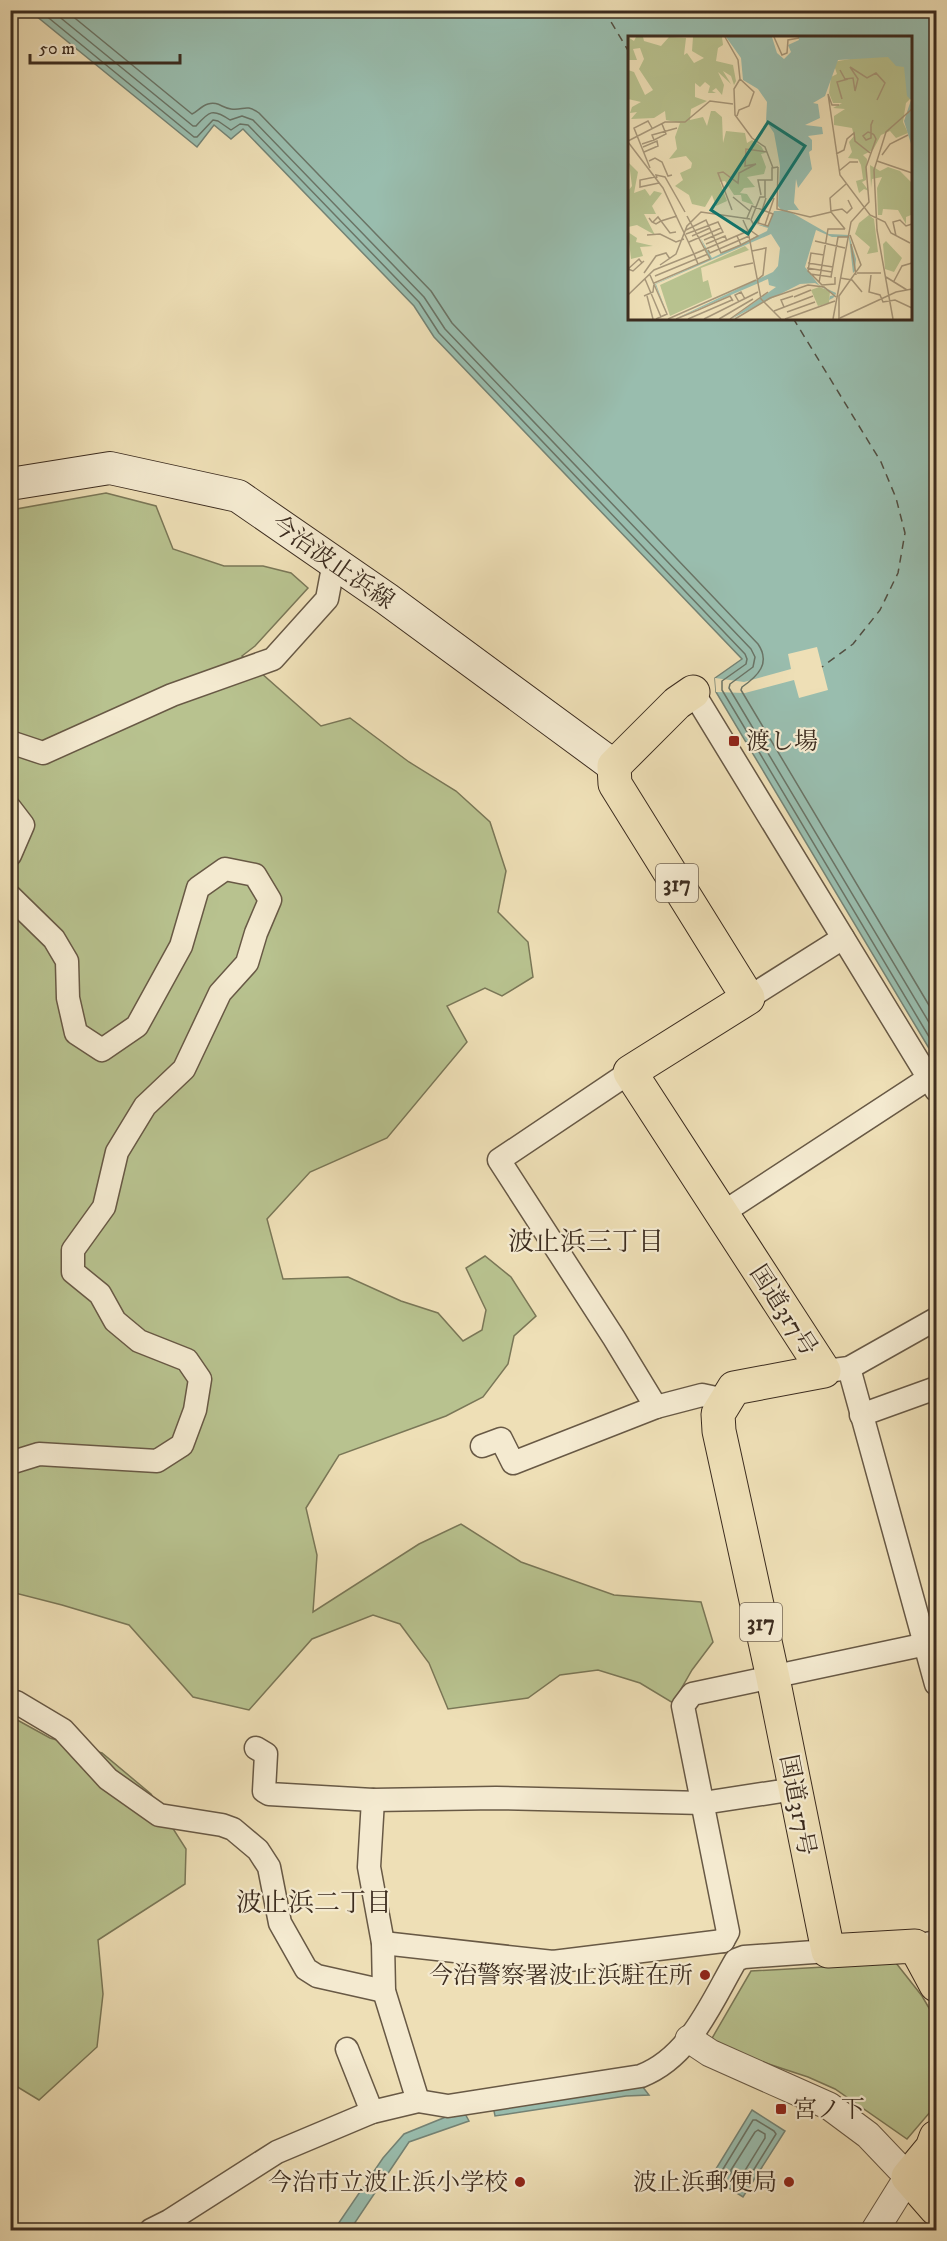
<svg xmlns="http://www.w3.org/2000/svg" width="947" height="2241" font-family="'IM FELL DW Pica','Noto Serif JP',serif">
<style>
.green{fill:#b8c28f;stroke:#7a7757;stroke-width:1.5}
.water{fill:#99bdae;stroke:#748375;stroke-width:1.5;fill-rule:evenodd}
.pier{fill:#eedfb6}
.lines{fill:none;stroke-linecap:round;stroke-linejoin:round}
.shore{stroke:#6a7466;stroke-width:1.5}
.ferry{stroke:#535043;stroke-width:1.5;stroke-dasharray:8 6;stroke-linecap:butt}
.minor-casing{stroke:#685945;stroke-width:25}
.tertiary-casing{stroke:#685945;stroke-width:29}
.secondary-casing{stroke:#3c2c1f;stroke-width:34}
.trunk-casing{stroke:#3c2c1f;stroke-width:35}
.minor{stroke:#f4ead0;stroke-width:22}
.tertiary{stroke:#f4ead0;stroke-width:27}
.secondary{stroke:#f4ead0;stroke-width:32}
.trunk{stroke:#eedfb6;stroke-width:33}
.poi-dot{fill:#8f2418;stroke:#f4ead0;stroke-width:2}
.labels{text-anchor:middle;stroke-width:4.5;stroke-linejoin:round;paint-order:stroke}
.shield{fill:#f4ead0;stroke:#736554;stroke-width:1.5}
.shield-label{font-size:22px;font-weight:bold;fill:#3c2c1f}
.street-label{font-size:24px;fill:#3c2c1f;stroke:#f4ead0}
.poi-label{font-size:24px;fill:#3c2c1f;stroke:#f4ead0;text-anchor:end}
.neighbourhood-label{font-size:26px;fill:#3c2c1f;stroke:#f4ead0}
.inset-river{fill:none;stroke:#99bdae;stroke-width:3}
.inset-road{fill:none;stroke:#a7977a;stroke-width:1.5}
.view{fill:#0f766e;fill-opacity:0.15;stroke:#0f766e;stroke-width:3}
.inset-edge{fill:none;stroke:#3c2c1f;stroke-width:3}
</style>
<rect width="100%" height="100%" fill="#eedfb6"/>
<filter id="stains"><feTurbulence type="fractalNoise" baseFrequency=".00333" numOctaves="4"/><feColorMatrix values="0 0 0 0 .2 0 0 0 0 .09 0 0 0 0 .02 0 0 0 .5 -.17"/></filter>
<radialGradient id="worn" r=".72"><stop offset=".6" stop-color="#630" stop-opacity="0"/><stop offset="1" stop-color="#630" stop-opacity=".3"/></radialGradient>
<g class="green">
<path d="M 106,493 L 156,506 L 173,549 L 224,566 L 263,566 L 291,573 L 308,588 L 255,646 L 242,656 L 321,726 L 350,718 L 409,762 L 456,791 L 490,822 L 506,871 L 498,912 L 528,942 L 533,977 L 502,996 L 485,988 L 447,1006 L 467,1042 L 387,1138 L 310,1172 L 267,1219 L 283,1279 L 348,1277 L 401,1301 L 438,1313 L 463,1341 L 482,1330 L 486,1310 L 466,1268 L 485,1256 L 511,1277 L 536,1316 L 514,1336 L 508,1364 L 483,1397 L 446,1416 L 339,1455 L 306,1508 L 317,1555 L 313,1612 L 419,1544 L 461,1524 L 521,1562 L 614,1595 L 701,1602 L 713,1642 L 692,1670 L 673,1703 L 640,1683 L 598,1670 L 560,1675 L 528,1698 L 448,1709 L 429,1663 L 400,1624 L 373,1615 L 312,1639 L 249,1710 L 193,1697 L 129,1625 L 62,1605 L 11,1592 L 11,510 Z"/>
<path d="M 10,1716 L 50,1738 L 102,1753 L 151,1794 L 186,1849 L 185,1884 L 98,1940 L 103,1994 L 97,2047 L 39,2100 L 11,2083 Z"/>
<path d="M 896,1963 L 922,1996 L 936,2020 L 936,2087 L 931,2111 L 907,2139 L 835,2089 L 808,2077 L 735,2053 L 711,2040 L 751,1971 Z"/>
</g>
<g class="water">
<path d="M 30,11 L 936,11 L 936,1047 L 930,1050 L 716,692 L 715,678 L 742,659 L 434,337 L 414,306 L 243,129 L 231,139 L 214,125 L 197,147 ZM 629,38 L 910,38 L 910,318 L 629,318 Z"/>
<path d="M 642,2086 L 649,2095 L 626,2096 L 495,2116 L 493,2106 Z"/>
<path d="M 463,2110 L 469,2121 L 409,2142 L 350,2230 L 334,2230 L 383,2158 L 404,2134 Z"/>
<path d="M 752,2110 L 785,2131 L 743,2197 L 711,2177 Z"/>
</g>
<path class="pier" d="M 817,647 L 828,690 L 799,698 L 794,680 L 745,693 L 716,692 L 715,678 L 744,682 L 791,669 L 788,654 Z"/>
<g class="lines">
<g class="shore">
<path d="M 39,10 L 194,137 L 197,137 L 213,120 L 218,121 L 231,130 L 240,124 L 248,125 L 419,302 L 439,333 L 745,654 L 747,659 L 746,664 L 722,681 L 722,690 L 931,1040 L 936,1042"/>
<path d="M 51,10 L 193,126 L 196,126 C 209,111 213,108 230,120 L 242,116 L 253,120 L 424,297 L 445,329 L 751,649 L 755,657 L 753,667 L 730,684 L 729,688 L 936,1034"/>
<path d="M 65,10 L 192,114 C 197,112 201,106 208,104 C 218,101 222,108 231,109 C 244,111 245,103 259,113 L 431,291 L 452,323 L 758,644 C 771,663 758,676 742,687 L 741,690 L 936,1017"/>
<path d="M 753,2120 L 756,2120 L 774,2131 L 776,2134 L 743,2187 L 740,2188 L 721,2177 L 720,2174 Z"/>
<path d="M 758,2130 L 765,2134 L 765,2138 L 741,2177 L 737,2177 L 731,2174 L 731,2170 L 755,2132 Z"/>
</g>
<g class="ferry">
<path d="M 604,10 L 629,52"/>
<path d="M 793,318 L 881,462 L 896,498 L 905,533 L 898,573 L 880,610 L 853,644 L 822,667"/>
</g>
<g class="minor-casing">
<g id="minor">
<path d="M 693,692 L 936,1090"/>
<path d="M 10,742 L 43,753 L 172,695 L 273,659 L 327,599 L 334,562"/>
<path d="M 10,808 L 23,825 L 10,855"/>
<path d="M 10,896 L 54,939 L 67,961 L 68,998 L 76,1033 L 102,1050 L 137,1026 L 181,946 L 198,888 L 225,869 L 255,875 L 270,900 L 256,933 L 247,963 L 220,993 L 184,1069 L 145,1106 L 117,1152 L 104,1207 L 73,1250 L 73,1272 L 100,1294 L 115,1321 L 139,1341 L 187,1360 L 200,1379 L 195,1410 L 182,1445 L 157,1461 L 39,1454 L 10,1463"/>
<path d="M 748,998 L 843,938"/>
<path d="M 630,1072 L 499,1160 L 614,1338 L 656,1407 L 702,1395 L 725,1400"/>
<path d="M 721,1214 L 929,1078"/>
<path d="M 849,1368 L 936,1684"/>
<path d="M 834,1370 L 849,1368 L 936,1319"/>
<path d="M 861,1415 L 936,1388"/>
<path d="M 482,1446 L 501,1439 L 513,1463 L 656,1407"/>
<path d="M 10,1702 L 16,1702 L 63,1730 L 108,1779 L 159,1815 L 222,1825 L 233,1829 L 258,1850 L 269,1867 L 280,1923 L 306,1969 L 317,1976 L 384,1991"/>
<path d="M 256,1748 L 266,1754 L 264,1791 L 269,1794 L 373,1800 L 496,1798 L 703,1803 L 795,1789"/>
<path d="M 373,1800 L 369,1867 L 383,1943 L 384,1991 L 418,2101"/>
<path d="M 723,1941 L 728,1932 L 683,1706 L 692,1694 L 936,1642"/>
<path d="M 383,1943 L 553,1962 L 723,1941"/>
<path d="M 915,1946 L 936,1942"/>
<path d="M 347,2049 L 372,2112"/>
<path d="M 151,2230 L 169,2221 L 277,2152 L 372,2112 L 418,2101 L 448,2106 L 641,2076 C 690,2057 711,2003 736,1960 L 744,1957 L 828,1951"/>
</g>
</g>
<g class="tertiary-casing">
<path id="tertiary" d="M 689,2039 L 710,2053 L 829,2106 L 868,2135 L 908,2177 L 875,2230"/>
</g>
<g class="secondary-casing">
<path id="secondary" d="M 10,484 L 110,468 L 238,496 L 387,599 L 614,766"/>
</g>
<g class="trunk-casing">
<g id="trunk">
<path d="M 693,692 L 677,703 L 614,766 L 615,784 L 748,998 L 630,1072 L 824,1371 L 734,1388 L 718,1414 L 719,1431 L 773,1678 L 828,1951 L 915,1946 L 936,1985"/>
<path d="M 936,2137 L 932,2148 L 908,2177 L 936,2209"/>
</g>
</g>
<use href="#minor" class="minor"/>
<use href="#tertiary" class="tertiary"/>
<use href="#secondary" class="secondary"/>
<use href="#trunk" class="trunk"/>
</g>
<g class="poi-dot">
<rect x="728" y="735" width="12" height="12" rx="3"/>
<circle cx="705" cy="1975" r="6"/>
<rect x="775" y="2103" width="12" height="12" rx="3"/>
<circle cx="520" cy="2182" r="6"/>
<circle cx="789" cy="2182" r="6"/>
</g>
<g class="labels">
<g class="shield">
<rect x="656" y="864" width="42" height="38" rx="4.5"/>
<rect x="740" y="1603" width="42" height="38" rx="4.5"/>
</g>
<g class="shield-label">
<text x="677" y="891">317</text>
<text x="761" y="1630">317</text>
</g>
<g class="street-label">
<text transform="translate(333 562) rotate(35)" y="8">今治波止浜線</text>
<text transform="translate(784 1310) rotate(57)" y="8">国道317号</text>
<text transform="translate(798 1805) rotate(79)" y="8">国道317号</text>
</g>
<g class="poi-label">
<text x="746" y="749" text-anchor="start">渡し場</text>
<text x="693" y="1983">今治警察署波止浜駐在所</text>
<text x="793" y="2117" text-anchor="start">宮ノ下</text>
<text x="508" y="2190">今治市立波止浜小学校</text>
<text x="777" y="2190">波止浜郵便局</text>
</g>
<g class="neighbourhood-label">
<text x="586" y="1250">波止浜三丁目</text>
<text x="314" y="1911">波止浜二丁目</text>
</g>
</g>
<g transform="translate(628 36)">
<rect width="284" height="284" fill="#eedfb6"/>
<path d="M 0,1 L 6,5 L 8,1 L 15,1 L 16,5 L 33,10 L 41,1 L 58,2 L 56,19 L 59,17 L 66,27 L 76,22 L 64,15 L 65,1 L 94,1 L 95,9 L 90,12 L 88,25 L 105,29 L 108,45 L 106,49 L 103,40 L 95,35 L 103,48 L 90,36 L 96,49 L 94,59 L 88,52 L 84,55 L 88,57 L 80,57 L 82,50 L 77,46 L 72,51 L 67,47 L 67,61 L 79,65 L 63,73 L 62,84 L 75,81 L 79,90 L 83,75 L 87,75 L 94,81 L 95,107 L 98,95 L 117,97 L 119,107 L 124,104 L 133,110 L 137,117 L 133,118 L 138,131 L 136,138 L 119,141 L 127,151 L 116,152 L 112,157 L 119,158 L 126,169 L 114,165 L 113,159 L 106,159 L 97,145 L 92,146 L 99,165 L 88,170 L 84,159 L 77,171 L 64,168 L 61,159 L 47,150 L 55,144 L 52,137 L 63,132 L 64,127 L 58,120 L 41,123 L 49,113 L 47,101 L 52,87 L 38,84 L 37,75 L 26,82 L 3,83 L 9,76 L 2,77 L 4,71 L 13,66 L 0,63 L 0,34 L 6,36 L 17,59 L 25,54 L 11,33 L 16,23 L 12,12 L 5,13 L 9,24 L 0,24 ZM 262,16 L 276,27 L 283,62 L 278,67 L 275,86 L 280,97 L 268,102 L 262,95 L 253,99 L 245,114 L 235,119 L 239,123 L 238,144 L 234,146 L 241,155 L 236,153 L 231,157 L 228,145 L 235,143 L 233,129 L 230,123 L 220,122 L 224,116 L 221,106 L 226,100 L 224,92 L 206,89 L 206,80 L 217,73 L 205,72 L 214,67 L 205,67 L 201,57 L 203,41 L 209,38 L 205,26 ZM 1,127 L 10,136 L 6,157 L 17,153 L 22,160 L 26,155 L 34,157 L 24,170 L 28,178 L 16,178 L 27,199 L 9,189 L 0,191 L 0,155 L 4,150 ZM 242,129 L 252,135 L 260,131 L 272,135 L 283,146 L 283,179 L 278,181 L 278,188 L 270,174 L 255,173 L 254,179 L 250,179 L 249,152 L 254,141 L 244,143 L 243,152 ZM 241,179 L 246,183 L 250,216 L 239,218 L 242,211 L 227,198 L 231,187 ZM 0,196 L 9,202 L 8,206 L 25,210 L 12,211 L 15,220 L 3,223 ZM 258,205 L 274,222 L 266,236 L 257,233 L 255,208 ZM 117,210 L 121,214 L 73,232 L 75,246 L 80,244 L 84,261 L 42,280 L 32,249 ZM 191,251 L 202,255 L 201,267 L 190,270 L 183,254 Z" fill="#b8c28f"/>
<path d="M 98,1 L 144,1 L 149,17 L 156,23 L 163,16 L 160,9 L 171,4 L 170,1 L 283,1 L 283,108 L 276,85 L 283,64 L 279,60 L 276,31 L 268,30 L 260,21 L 210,24 L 197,60 L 185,67 L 190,68 L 192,82 L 177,89 L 194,91 L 195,98 L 180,100 L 184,104 L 184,114 L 181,116 L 184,133 L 170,152 L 168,143 L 166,167 L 171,174 L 159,174 L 201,198 L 221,199 L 228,223 L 227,235 L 225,237 L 221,201 L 204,201 L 188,194 L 177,231 L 191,249 L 208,257 L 207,260 L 205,262 L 201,264 L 202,260 L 207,259 L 187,247 L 172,248 L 103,283 L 148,251 L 141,249 L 140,243 L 47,283 L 145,236 L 150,230 L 152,212 L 143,198 L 28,248 L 41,283 L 27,248 L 82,223 L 72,201 L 84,222 L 139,195 L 140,192 L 127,188 L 140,190 L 146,175 L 154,175 L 150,170 L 152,130 L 146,97 L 138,85 L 139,66 L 130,53 L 115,44 L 113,22 Z" fill="#99bdae"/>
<path class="inset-river" d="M 265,1 L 284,18M 270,1 L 284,14M 155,133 L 163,126 L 166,15 L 179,16 L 191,1"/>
<path class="inset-road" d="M 97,1 L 110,24 L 112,43 L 106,53 L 107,79 L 124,102 L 137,111 L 145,132M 146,1 L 154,19 L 159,17 L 160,4 L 171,2M 212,34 L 217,43 L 225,42 L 227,55 L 230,43 L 222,31 L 239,42 L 248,37 L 257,47 L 249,64M 214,63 L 209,46 L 220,43M 211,69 L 204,69 L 200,58 L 212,139 L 242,179 L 257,186 L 263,197 L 282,207M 109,80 L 111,74 L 121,70 L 126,56 L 112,43M 26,104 L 38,98 L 34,88M 0,105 L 37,86 L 57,86 L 82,65 L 105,68M 0,106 L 35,152 L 66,218 L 26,234 L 0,259M 14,108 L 26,104 L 24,99 L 49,92M 15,111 L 29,105 L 30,110 L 16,116M 208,118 L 216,114 L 219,103 L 226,97 L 227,105 L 242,117M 254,119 L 262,108 L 280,99M 21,125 L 27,122 L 34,126 L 40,140 L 44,139M 249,125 L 284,137M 150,131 L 149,173 L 182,181 L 203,176M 150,131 L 144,132 L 144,144 L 137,144 L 137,161 L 132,161 L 123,184 L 126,189 L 120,195 L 133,263 L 153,283M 22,132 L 6,92 L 20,85 L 24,92M 211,135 L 222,126 L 230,126M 27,141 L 12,144 L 12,151 L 31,147M 29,142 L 28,139 L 37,141 L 57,176M 133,159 L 130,144 L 137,144M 105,161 L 122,175M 104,174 L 90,137 L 95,136 L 110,147 L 111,137 L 128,128 L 117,130 L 118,113 L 139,116M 203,175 L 214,173 L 219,177 L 224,172 L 220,164M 21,182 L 24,186 L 28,188 L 33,185 L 30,181 L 25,186M 119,182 L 124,170 L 145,178 L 140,190 L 127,186M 130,187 L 138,162M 137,189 L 146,162M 217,193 L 203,176 L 202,162 L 218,148M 58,194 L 78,184 L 93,217 L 113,209 L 109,200M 48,196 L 42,197 L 33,185 L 49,180M 58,198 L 90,186 L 95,196 L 76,204M 19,199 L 32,198 L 48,206 L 56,203M 64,200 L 82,192M 268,200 L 265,186 L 272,184 L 278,190 L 284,188M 187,205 L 217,212M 61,206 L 93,192M 78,208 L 97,200 L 99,205M 223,208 L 228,239M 113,209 L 130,200 L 122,194M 80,214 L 82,217 L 121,200M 124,215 L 138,212 L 135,239 L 129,244M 196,219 L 183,217 L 180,235 L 194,249 L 207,248 L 207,241M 180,227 L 205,231M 70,228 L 66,218 L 120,195 L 115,184M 32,229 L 48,218 L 59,190 L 73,176 L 122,183M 106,231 L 125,227M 179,232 L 204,236M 0,233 L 5,235 L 16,225M 0,233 L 11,223 L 14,227M 16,237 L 28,220 L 38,217 L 42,223M 229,237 L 253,237M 182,238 L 204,241M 22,239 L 39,278 L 28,283M 243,239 L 241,256 L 252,259 L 255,266 L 267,264 L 284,272M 27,240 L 80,218M 203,241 L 210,201 L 221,201M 258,241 L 279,254M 212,242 L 224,244 L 234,256M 17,243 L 33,281M 266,245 L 274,230 L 284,227M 191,247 L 200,193 L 217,193M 16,260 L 25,256 L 26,247 L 82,223 L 59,180M 19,260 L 25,283M 166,261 L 183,254M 111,266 L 107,259 L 113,256 L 117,263M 156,271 L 153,264 L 165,260M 70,274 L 102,260 L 105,265M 146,275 L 185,260M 159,276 L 187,266M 212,282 L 268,256 L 284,253M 40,283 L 128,244M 48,283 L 70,274M 60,283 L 104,264M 76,283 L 130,256M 91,283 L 125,263M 102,283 L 140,256M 107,283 L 142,262 L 180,249 L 196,251 L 208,261M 157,283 L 207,265M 205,283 L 223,186 L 241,166 L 238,131 L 248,103 L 246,99 L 245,98 L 243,97 L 240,96 L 235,100 L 238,104 L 243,102 L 243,89 L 245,84M 211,283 L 211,260 L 233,229 L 222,199M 265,283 L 249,194 L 246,134 L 258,96 L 284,73"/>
<path class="view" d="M 140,86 L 177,110 L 120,198 L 83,174 Z"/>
<rect width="284" height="284" class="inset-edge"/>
</g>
<rect width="947" height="2241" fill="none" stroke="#eedfb6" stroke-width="36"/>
<rect x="12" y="12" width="923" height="2217" fill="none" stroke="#3c2c1f" stroke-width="3"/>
<rect x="18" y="18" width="911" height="2205" fill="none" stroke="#3c2c1f" stroke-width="1.5"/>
<path d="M30 54v9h150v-9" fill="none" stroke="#3c2c1f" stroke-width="3"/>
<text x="39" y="54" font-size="18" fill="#3c2c1f" stroke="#f4ead0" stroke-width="4.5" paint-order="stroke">50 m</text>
<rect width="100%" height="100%" filter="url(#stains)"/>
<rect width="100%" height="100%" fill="url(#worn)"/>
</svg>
